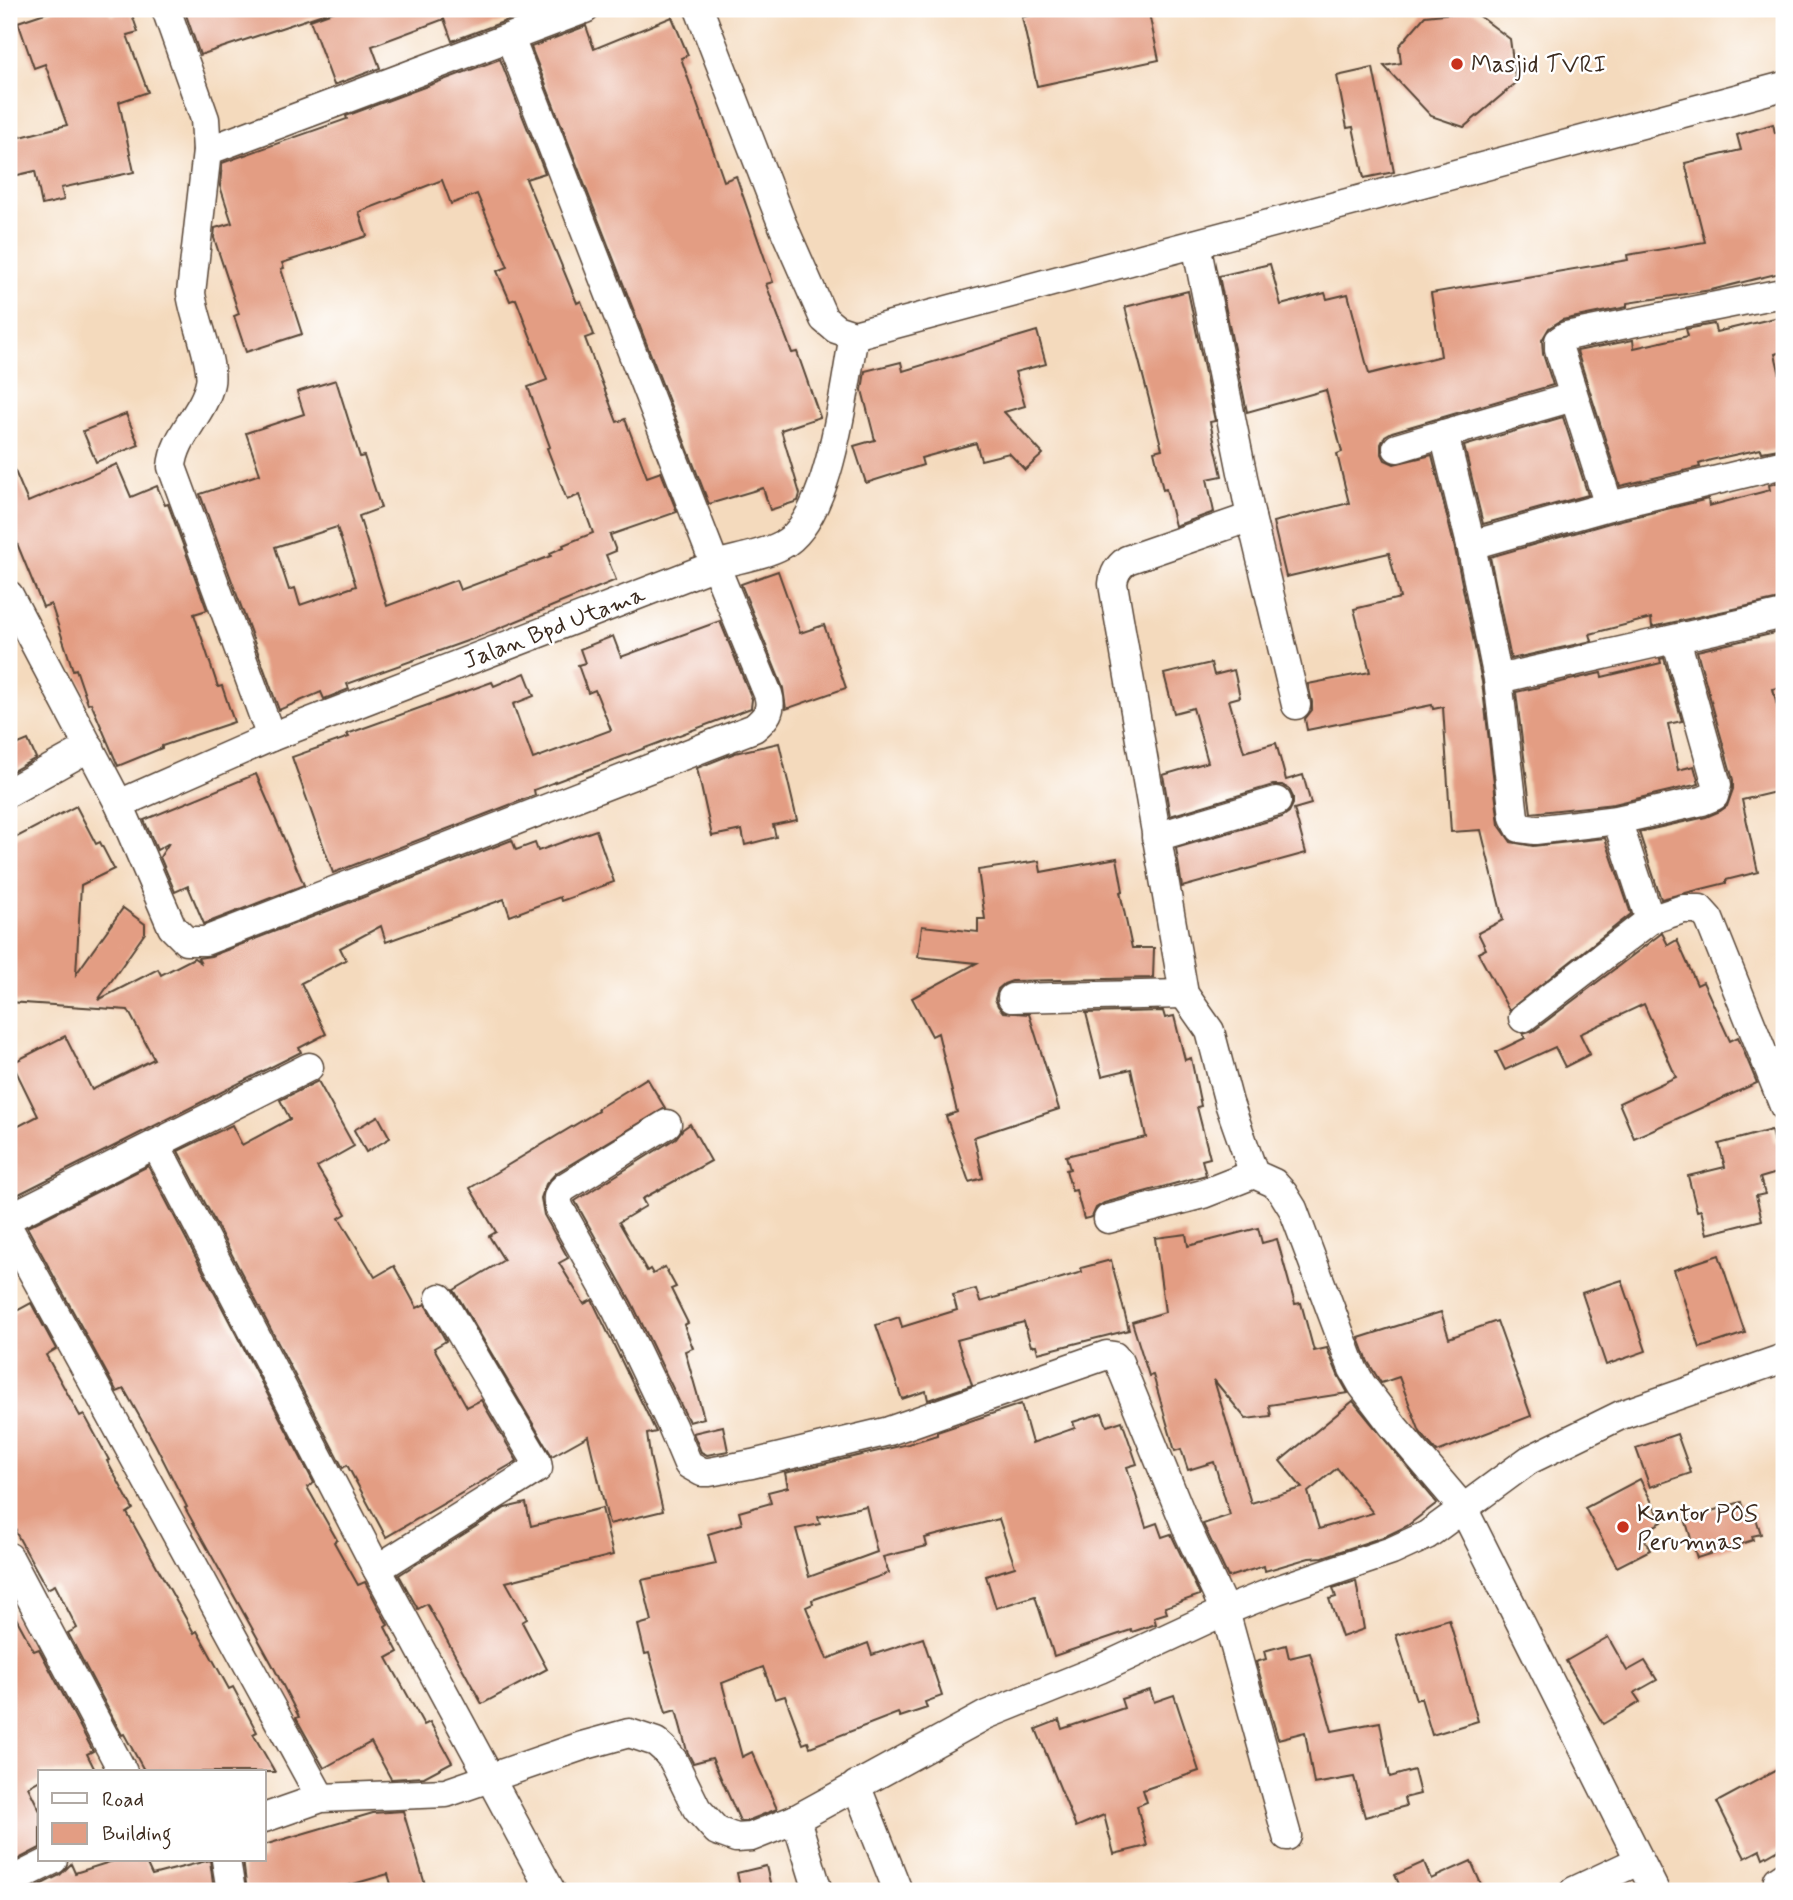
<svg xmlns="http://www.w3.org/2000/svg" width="1793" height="1900" font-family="Mynerve,sans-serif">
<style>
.building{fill:#e39d83;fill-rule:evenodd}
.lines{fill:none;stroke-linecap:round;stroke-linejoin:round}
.street-casing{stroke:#574436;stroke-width:31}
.street{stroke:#fff;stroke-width:28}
.poi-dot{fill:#c8321e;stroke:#fff;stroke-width:2.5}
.labels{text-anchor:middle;stroke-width:5;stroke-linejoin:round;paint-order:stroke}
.poi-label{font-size:24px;fill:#3b2a1e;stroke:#fff;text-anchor:start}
.street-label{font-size:24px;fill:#3b2a1e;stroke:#fff}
</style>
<rect width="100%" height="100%" fill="#fff"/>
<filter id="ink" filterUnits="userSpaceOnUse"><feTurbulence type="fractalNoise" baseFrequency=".0143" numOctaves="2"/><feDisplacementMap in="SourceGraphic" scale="14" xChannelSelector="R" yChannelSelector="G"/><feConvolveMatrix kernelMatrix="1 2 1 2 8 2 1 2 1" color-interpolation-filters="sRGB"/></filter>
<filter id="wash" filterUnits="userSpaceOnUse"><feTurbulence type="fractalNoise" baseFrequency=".00686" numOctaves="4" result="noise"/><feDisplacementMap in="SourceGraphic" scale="28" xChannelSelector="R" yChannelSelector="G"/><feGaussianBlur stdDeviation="1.57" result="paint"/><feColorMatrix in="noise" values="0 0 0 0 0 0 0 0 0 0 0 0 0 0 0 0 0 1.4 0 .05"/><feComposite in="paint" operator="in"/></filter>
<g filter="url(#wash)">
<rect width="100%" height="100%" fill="#f4dabd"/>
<g id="blocks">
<g class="building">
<path d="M 57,9 L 108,9 L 111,16 L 130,9 L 138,32 L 127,35 L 148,92 L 119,102 L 134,172 L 61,188 L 64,200 L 42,205 L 35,171 L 9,177 L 9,140 L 67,125 L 45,64 L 34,68 L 18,22 Z"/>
<path d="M 184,9 L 325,9 L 326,13 L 200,55 Z"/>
<path d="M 341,9 L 538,9 L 452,41 L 444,19 L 372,46 L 380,68 L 334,85 L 310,20 Z"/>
<path d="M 1061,9 L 1148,9 L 1159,60 L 1037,86 L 1022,17 Z"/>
<path d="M 1473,11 L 1510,39 L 1516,83 L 1464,127 L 1431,116 L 1384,66 L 1401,63 L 1399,46 L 1425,16 Z"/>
<path d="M 672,17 L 688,55 L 681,58 L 724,181 L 736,176 L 773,282 L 766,284 L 792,353 L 797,352 L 820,417 L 781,430 L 800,494 L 798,501 L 770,510 L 763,488 L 709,504 L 531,47 L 586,26 L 594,49 Z"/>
<path d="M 500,59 L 545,173 L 526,179 L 577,303 L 581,301 L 594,335 L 585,338 L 617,422 L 625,419 L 647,477 L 661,472 L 677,512 L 610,535 L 616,551 L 606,555 L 616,580 L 478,637 L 347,684 L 349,689 L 324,699 L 321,692 L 279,710 L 200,494 L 260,474 L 246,433 L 304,414 L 297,392 L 336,380 L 360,457 L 364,456 L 381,508 L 359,516 L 387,606 L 456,580 L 460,590 L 551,556 L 550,553 L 564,547 L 563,545 L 593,533 L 579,495 L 567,500 L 547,448 L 550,447 L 528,387 L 547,380 L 516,299 L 510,301 L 497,271 L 508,267 L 477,194 L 451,204 L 442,180 L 359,212 L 367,236 L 282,263 L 284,268 L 281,269 L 302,334 L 246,352 L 234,316 L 239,314 L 214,238 L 215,228 L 232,223 L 220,186 L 222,163 L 347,119 L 346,116 ZM 337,527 L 356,586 L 300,605 L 295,588 L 289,590 L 275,547 Z"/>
<path d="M 1373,68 L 1394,172 L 1364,178 L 1353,127 L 1347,128 L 1337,76 Z"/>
<path d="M 1773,124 L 1775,133 L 1784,130 L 1784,272 L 1711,290 L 1627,303 L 1627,307 L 1562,320 L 1549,328 L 1542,340 L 1543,354 L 1553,385 L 1392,432 L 1385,436 L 1381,444 L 1381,452 L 1385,460 L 1394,464 L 1432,455 L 1455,549 L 1482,682 L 1499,825 L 1511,842 L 1533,846 L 1605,838 L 1631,914 L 1509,1010 L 1478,953 L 1486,949 L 1478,933 L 1503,920 L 1481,830 L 1451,832 L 1443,707 L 1433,709 L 1432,705 L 1307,730 L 1305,719 L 1312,710 L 1312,702 L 1308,684 L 1370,672 L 1354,609 L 1400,598 L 1389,553 L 1286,577 L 1273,522 L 1349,503 L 1337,454 L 1342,452 L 1326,390 L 1247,412 L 1219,276 L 1270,264 L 1281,305 L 1325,293 L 1327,299 L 1348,294 L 1369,374 L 1441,356 L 1431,293 L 1628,260 L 1627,255 L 1705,242 L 1685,163 L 1741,150 L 1737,135 Z"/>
<path d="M 1188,291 L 1215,421 L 1210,422 L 1222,476 L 1207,479 L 1214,512 L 1175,526 L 1166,489 L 1163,490 L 1154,451 L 1162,449 L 1125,307 Z"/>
<path d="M 1779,317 L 1784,336 L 1784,351 L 1775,354 L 1784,392 L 1784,448 L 1762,452 L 1761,449 L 1711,460 L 1699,464 L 1700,467 L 1620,486 L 1577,351 L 1633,340 L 1634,348 L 1688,336 L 1686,329 L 1714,324 L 1716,332 Z"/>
<path d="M 1037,331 L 1046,364 L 1015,372 L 1025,406 L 1004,412 L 1043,454 L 1025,470 L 1009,453 L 981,460 L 976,443 L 921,458 L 923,465 L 866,483 L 854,446 L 875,440 L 862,390 L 865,371 L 901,362 L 903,371 Z"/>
<path d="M 126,414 L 139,445 L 96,462 L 83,431 Z"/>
<path d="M 1563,417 L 1588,495 L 1483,524 L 1464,446 Z"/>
<path d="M 9,457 L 28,502 L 117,464 L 131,497 L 157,486 L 165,505 L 168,504 L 207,610 L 194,614 L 218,687 L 222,686 L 234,722 L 162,746 L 162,748 L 118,766 L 91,703 L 88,704 L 76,669 L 73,670 L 51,604 L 43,607 L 9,524 Z"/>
<path d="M 1784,481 L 1784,598 L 1652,627 L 1651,618 L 1590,634 L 1592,641 L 1511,659 L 1490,557 L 1613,522 L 1708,499 L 1709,506 L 1770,490 L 1769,485 Z"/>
<path d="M 778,571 L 800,633 L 824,625 L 846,688 L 786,709 L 783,688 L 741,584 Z"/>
<path d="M 720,621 L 752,699 L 751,708 L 534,790 L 535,795 L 333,873 L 292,757 L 349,737 L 347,734 L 492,682 L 494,686 L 525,673 L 534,696 L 513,704 L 533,759 L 611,730 L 595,690 L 588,693 L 578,665 L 585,663 L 580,649 L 613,636 L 621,657 Z"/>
<path d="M 1784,631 L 1784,687 L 1773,689 L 1784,736 L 1784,790 L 1742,800 L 1758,872 L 1726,880 L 1726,883 L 1661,899 L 1639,832 L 1706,817 L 1720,811 L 1727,806 L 1733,789 L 1733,780 L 1697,651 Z"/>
<path d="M 1664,658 L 1682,721 L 1668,724 L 1678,770 L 1694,766 L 1699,784 L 1614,804 L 1531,813 L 1516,692 L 1601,673 L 1602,677 L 1661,663 L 1660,659 Z"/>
<path d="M 1211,663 L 1214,675 L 1234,670 L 1240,697 L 1229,700 L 1244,752 L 1276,743 L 1286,780 L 1303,775 L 1311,804 L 1294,809 L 1306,853 L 1182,887 L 1176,848 L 1282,817 L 1289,812 L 1293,804 L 1293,797 L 1289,789 L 1282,785 L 1273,785 L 1170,816 L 1163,775 L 1208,762 L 1193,708 L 1174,713 L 1164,674 Z"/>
<path d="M 28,740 L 36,758 L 9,773 L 9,748 Z"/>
<path d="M 779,743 L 797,820 L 773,825 L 776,837 L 745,845 L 742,830 L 712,836 L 697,768 L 735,753 Z"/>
<path d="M 256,774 L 304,885 L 204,924 L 188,886 L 175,892 L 160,857 L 169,843 L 157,850 L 144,820 Z"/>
<path d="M 76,806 L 96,844 L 100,842 L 114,869 L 81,885 L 76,974 L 123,908 L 145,924 L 145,933 L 98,1000 L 158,969 L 161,975 L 194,958 L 200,962 L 198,958 L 211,956 L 512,840 L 516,850 L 535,843 L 538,851 L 596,830 L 614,882 L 561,901 L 560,897 L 510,916 L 504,899 L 386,942 L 381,926 L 340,948 L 346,960 L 301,983 L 326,1034 L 299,1048 L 301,1052 L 11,1198 L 9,1193 L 9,1131 L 38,1116 L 12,1063 L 65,1036 L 92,1090 L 154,1059 L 128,1010 L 9,1002 L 9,841 Z"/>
<path d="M 1117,858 L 1123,891 L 1120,892 L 1132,948 L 1154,948 L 1153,978 L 1012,981 L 1004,984 L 998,989 L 995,999 L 998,1006 L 1003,1012 L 1029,1014 L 1059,1109 L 974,1137 L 983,1178 L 969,1182 L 946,1116 L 957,1112 L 938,1033 L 932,1036 L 912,998 L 977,963 L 918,957 L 922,926 L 978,932 L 978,919 L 985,919 L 978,870 L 1039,861 L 1041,872 Z"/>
<path d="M 1662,933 L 1668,945 L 1677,940 L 1697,985 L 1703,982 L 1730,1041 L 1738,1037 L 1757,1083 L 1634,1138 L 1619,1103 L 1676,1077 L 1644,1004 L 1580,1034 L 1590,1054 L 1565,1067 L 1555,1047 L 1505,1070 L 1496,1052 L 1525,1038 L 1523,1034 L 1533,1031 Z"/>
<path d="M 1163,1011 L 1165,1018 L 1174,1016 L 1185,1060 L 1191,1058 L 1201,1106 L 1197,1107 L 1210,1158 L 1202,1160 L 1206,1175 L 1104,1203 L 1096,1208 L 1092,1217 L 1084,1219 L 1076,1190 L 1072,1191 L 1066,1170 L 1070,1169 L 1066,1156 L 1146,1137 L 1131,1069 L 1102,1076 L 1086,1013 Z"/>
<path d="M 647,1078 L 665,1108 L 556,1173 L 546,1184 L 541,1198 L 544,1215 L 568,1258 L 559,1263 L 584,1304 L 592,1300 L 656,1432 L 647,1434 L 650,1456 L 663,1511 L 609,1524 L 588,1436 L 552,1456 L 454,1290 L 504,1260 L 489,1236 L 496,1232 L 470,1188 L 598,1111 L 597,1109 Z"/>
<path d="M 318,1081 L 354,1146 L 317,1167 L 346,1214 L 339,1218 L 375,1277 L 394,1266 L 417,1308 L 425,1304 L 446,1341 L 434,1348 L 467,1407 L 481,1400 L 517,1461 L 386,1537 L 347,1465 L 343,1468 L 178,1151 L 232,1125 L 242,1145 L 290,1119 L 280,1100 Z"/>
<path d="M 378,1116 L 390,1138 L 366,1152 L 354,1130 Z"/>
<path d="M 690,1124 L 711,1161 L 642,1199 L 646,1206 L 619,1222 L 647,1271 L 650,1269 L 653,1274 L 665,1267 L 676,1287 L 671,1289 L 688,1323 L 684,1325 L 693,1348 L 685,1351 L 704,1418 L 689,1422 L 632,1303 L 575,1201 L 676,1138 L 683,1129 Z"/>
<path d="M 1771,1130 L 1774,1143 L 1781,1141 L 1784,1155 L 1784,1171 L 1760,1178 L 1765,1194 L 1756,1196 L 1762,1220 L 1707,1234 L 1701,1210 L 1697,1211 L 1688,1176 L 1725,1167 L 1719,1144 Z"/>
<path d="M 148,1166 L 314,1483 L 307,1487 L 337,1540 L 334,1542 L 358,1585 L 365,1582 L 388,1625 L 385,1627 L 398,1652 L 387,1658 L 424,1725 L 430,1722 L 452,1762 L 424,1777 L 391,1779 L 371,1742 L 324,1768 L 296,1718 L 299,1717 L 272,1664 L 185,1508 L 187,1507 L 155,1444 L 124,1389 L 117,1392 L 27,1227 Z"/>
<path d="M 1258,1228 L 1262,1243 L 1277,1239 L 1295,1304 L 1301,1303 L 1314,1351 L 1327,1348 L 1338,1375 L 1348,1393 L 1269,1405 L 1271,1416 L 1246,1419 L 1214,1380 L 1251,1503 L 1302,1488 L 1280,1461 L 1353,1401 L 1437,1503 L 1407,1526 L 1386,1536 L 1323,1557 L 1309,1558 L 1265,1571 L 1264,1566 L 1228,1577 L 1203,1524 L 1230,1515 L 1214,1462 L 1188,1470 L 1181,1449 L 1175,1451 L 1153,1375 L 1149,1376 L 1132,1322 L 1165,1312 L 1155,1238 L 1186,1234 L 1188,1246 ZM 1337,1468 L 1373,1513 L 1319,1529 L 1308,1492 Z"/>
<path d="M 1719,1255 L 1745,1333 L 1700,1348 L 1674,1270 Z"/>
<path d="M 1111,1260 L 1129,1330 L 1038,1353 L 1036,1345 L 1031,1346 L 1024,1322 L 957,1340 L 972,1385 L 928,1400 L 926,1391 L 902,1399 L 876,1325 L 899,1317 L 902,1327 L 957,1310 L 953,1295 L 976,1289 L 980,1302 L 1082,1272 L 1081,1268 Z"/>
<path d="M 1622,1280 L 1646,1351 L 1606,1365 L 1582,1293 Z"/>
<path d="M 31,1303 L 56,1349 L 46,1355 L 80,1416 L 84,1414 L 109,1460 L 107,1461 L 133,1509 L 127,1513 L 194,1633 L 197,1631 L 229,1689 L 233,1687 L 257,1732 L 253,1734 L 275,1772 L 145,1772 L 124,1734 L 122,1735 L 68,1633 L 77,1628 L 55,1585 L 47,1589 L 15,1531 L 16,1530 L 9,1516 L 9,1315 Z"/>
<path d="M 1441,1312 L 1449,1338 L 1497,1321 L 1531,1416 L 1437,1452 L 1420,1432 L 1399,1377 L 1381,1383 L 1368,1362 L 1359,1338 Z"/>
<path d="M 1021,1404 L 1032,1443 L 1075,1428 L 1073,1422 L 1102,1413 L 1107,1426 L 1122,1421 L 1137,1464 L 1127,1467 L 1146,1527 L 1157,1523 L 1162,1537 L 1171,1534 L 1200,1595 L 1165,1607 L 1167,1613 L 1154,1617 L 1156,1624 L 1132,1632 L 1131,1630 L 1054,1656 L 1035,1596 L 996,1608 L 986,1576 L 1015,1567 L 999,1519 L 925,1538 L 927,1546 L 883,1557 L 889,1573 L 812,1600 L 813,1604 L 806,1607 L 827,1659 L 868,1643 L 872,1655 L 923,1638 L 942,1696 L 925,1702 L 927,1708 L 900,1717 L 898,1713 L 810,1747 L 808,1742 L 803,1744 L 785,1696 L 775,1699 L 763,1667 L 722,1683 L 742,1757 L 752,1752 L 777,1809 L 747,1821 L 740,1821 L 712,1758 L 693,1763 L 687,1751 L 676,1710 L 666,1713 L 649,1653 L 645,1654 L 638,1625 L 652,1621 L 642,1580 L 716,1564 L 708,1534 L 742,1524 L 739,1512 L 771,1503 L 768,1492 L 788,1487 L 785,1473 L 908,1444 L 937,1435 L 937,1432 ZM 866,1506 L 877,1552 L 809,1577 L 796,1529 L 820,1524 L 818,1517 Z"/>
<path d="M 723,1426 L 728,1451 L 707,1455 L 701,1452 L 693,1433 Z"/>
<path d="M 1677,1434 L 1691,1473 L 1650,1487 L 1636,1448 Z"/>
<path d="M 1640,1479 L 1662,1522 L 1641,1533 L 1650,1550 L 1617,1567 L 1585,1508 Z"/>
<path d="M 1741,1502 L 1745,1515 L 1754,1512 L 1761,1534 L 1752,1536 L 1753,1540 L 1697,1558 L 1685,1519 Z"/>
<path d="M 526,1503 L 531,1526 L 602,1508 L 613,1555 L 506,1582 L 527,1619 L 522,1622 L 547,1669 L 482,1704 L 427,1604 L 418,1609 L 399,1575 L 505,1508 Z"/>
<path d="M 1356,1581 L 1364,1629 L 1342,1637 L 1329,1599 L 1336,1597 L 1333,1588 Z"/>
<path d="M 9,1605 L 34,1651 L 39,1649 L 93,1751 L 87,1754 L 96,1772 L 40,1772 L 40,1780 L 28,1787 L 40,1811 L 40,1848 L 9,1864 Z"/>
<path d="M 1449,1619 L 1478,1721 L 1432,1735 L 1421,1698 L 1416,1700 L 1396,1635 Z"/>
<path d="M 1608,1637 L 1627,1671 L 1645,1661 L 1657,1680 L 1634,1693 L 1640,1702 L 1603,1724 L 1566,1661 Z"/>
<path d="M 1286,1645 L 1289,1658 L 1310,1653 L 1332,1731 L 1380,1722 L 1390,1777 L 1414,1770 L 1420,1794 L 1404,1798 L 1406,1806 L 1365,1817 L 1354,1777 L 1314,1784 L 1305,1732 L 1278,1739 L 1256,1662 L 1266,1659 L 1264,1651 Z"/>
<path d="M 1150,1690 L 1154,1702 L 1174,1695 L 1199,1771 L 1143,1790 L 1147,1802 L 1137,1806 L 1147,1846 L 1114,1854 L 1104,1815 L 1076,1827 L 1036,1729 L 1059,1720 L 1062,1729 L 1124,1708 L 1121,1699 Z"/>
<path d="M 1784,1766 L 1784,1846 L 1763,1858 L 1760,1850 L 1745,1858 L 1717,1802 Z"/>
<path d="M 403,1811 L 427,1891 L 393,1891 L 388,1874 L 329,1891 L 247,1891 L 243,1860 L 264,1860 L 264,1845 L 373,1813 Z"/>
<path d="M 116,1860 L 145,1860 L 152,1875 L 210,1860 L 214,1891 L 28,1891 L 60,1875 L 71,1864 L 75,1873 Z"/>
<path d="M 1471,1861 L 1484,1891 L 1402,1891 L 1395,1875 L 1424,1862 L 1431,1879 Z"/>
<path d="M 766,1866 L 772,1891 L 741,1891 L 737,1873 Z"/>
</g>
</g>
</g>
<g filter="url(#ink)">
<use href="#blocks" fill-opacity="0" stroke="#574436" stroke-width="2"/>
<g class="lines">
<g class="street-casing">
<g id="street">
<path d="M 166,9 L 205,119 L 207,151 L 191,293 C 194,318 214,363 210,383 C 204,413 174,436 172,467 L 271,737"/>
<path d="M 699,9 L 783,226 L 824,319 L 836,329 L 854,335 L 1784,86"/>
<path d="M 207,151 L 585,9"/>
<path d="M 1196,244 L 1251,517 L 1296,705"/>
<path d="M 1573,397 L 1444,434 L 1471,545 L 1498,679 L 1784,614"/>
<path d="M 1397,448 L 1444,434"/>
<path d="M 1609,506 L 1559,349 L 1559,341 L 1566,336 L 1777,294 L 1784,298"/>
<path d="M 1251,517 L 1127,560 C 1118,567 1114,573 1113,584 L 1184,994 L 1210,1031 L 1229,1103 L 1254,1174 L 1274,1183 L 1283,1193 L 1293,1209 L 1353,1369 L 1362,1385 L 1394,1427 L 1463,1508 L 1655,1891"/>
<path d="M 1471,545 L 1609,506 L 1784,464"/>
<path d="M 9,595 L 119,804 L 172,927 L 186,941 L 205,941 L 754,728 C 766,718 773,710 768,694 L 715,565 L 510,38"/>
<path d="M 1498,679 L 1514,817 L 1520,828 L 1535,830 L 1617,820 L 1702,801 L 1714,796 L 1717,785 L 1676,639"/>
<path d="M 9,792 L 90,747"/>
<path d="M 119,804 L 271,737 L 715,565 C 735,559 764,555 782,545 C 831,520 844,387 854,335"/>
<path d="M 1617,820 L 1650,920"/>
<path d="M 1156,837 L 1277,801"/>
<path d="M 1012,998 L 1184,994"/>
<path d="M 1523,1018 L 1650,920 L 1683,909 L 1700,909 L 1709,919 L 1784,1106"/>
<path d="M 667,1124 L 565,1187 C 557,1194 556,1199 560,1209 L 617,1311 L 672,1426 L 688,1464 L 702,1472 L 709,1472 L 752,1464 L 889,1431 L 1107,1355 L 1114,1356 L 1119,1362 L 1188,1531 L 1225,1611 L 1287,1836"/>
<path d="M 156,1145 L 377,1569 L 551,1891"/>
<path d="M 9,1218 L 309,1067"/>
<path d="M 1108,1219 L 1203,1194 L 1254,1174"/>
<path d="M 9,1229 L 321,1798"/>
<path d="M 9,1557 L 123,1772"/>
<path d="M 377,1569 L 538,1468 L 537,1462 L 440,1298"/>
<path d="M 856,1785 L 898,1891"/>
<path d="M 264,1818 L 321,1798 L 446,1793 L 582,1746 L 629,1733 L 656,1742 L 664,1749 L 673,1760 L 697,1809 L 717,1831 L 736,1838 L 751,1837 L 796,1819 L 986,1715 L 1100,1669 L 1225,1611 L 1277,1590 L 1392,1551 L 1427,1535 L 1529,1460 L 1621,1415 L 1784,1358"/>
<path d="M 796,1819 L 818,1891"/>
<path d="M 226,1860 L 231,1891"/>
<path d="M 1778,1880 L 1784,1876"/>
<path d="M 9,1882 L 53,1860"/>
<path d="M 1574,1891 L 1638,1861"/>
</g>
</g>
<use href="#street" class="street"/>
</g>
</g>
<g class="poi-dot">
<circle cx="1457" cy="64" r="7"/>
<circle cx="1623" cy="1527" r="7"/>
</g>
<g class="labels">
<g class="poi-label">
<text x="1471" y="72">Masjid TVRI</text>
<text x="1637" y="1521">Kantor POS<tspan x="1637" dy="28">Perumnas</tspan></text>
</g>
<g class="street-label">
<text transform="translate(554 627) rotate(-21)" y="8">Jalan Bpd Utama</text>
</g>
</g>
<rect width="1793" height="1900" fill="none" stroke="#fff" stroke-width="35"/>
<rect x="38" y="1770" width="228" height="91" fill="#ffffff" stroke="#b1aaa5" stroke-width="2"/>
<rect x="52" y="1793" width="35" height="10" fill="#ffffff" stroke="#b1aaa5" stroke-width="2"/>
<text x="102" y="1806" font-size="21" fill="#3b2a1e">Road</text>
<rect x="52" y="1823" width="35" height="21" fill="#e39d83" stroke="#b1aaa5" stroke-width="2"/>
<text x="102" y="1840" font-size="21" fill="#3b2a1e">Building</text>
</svg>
